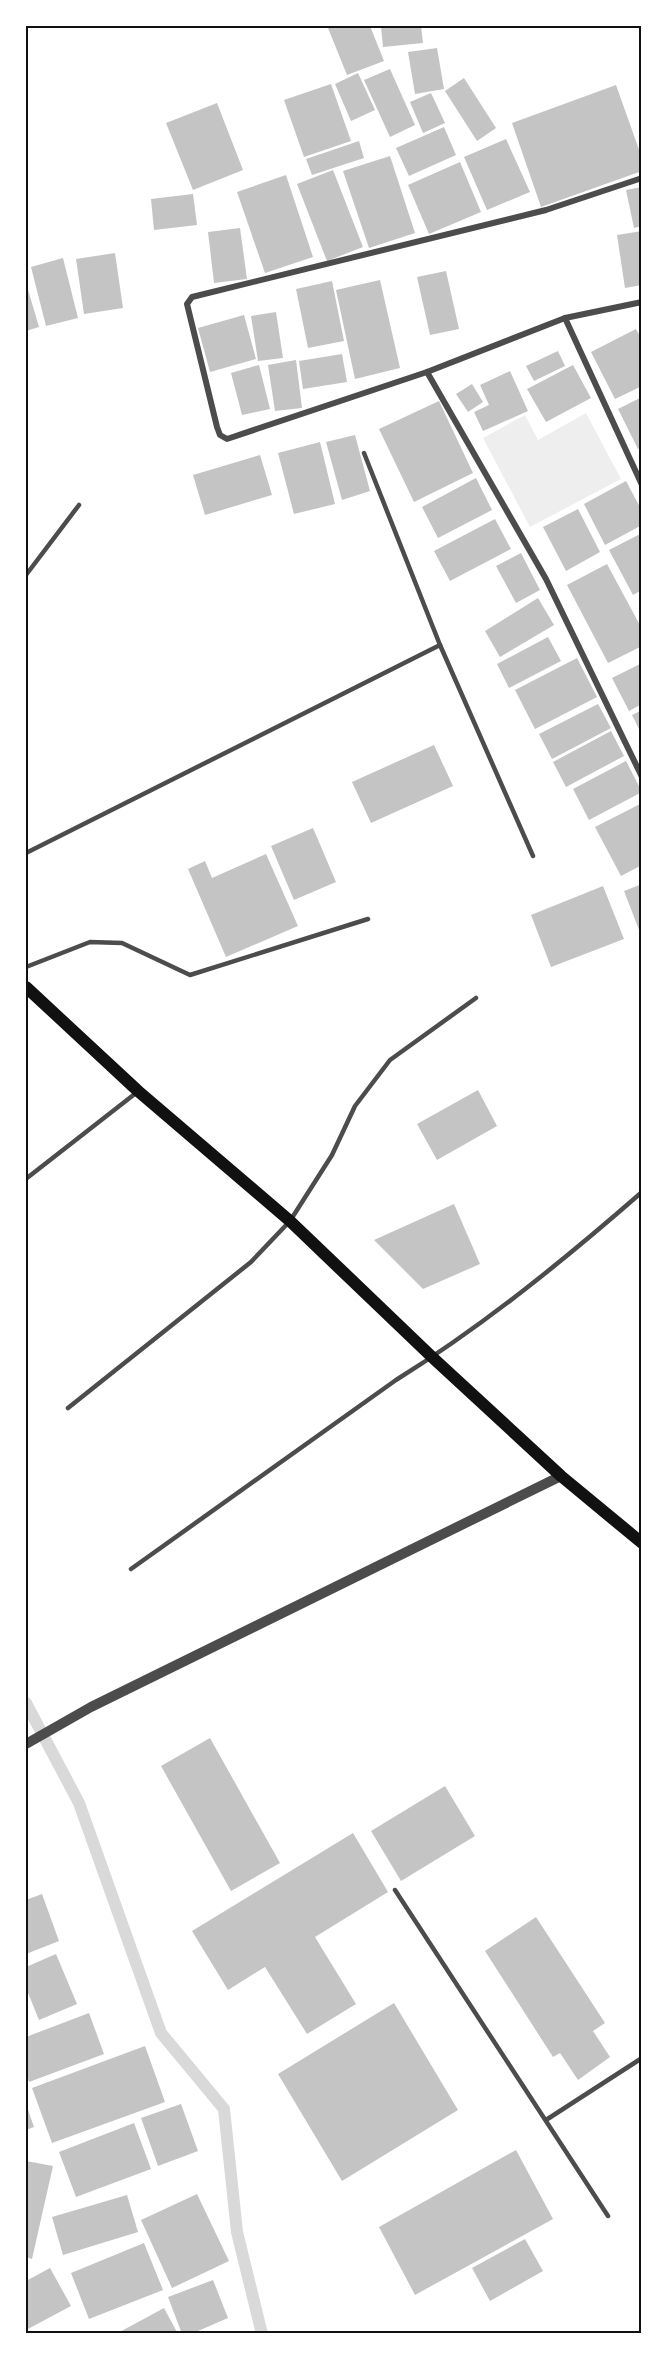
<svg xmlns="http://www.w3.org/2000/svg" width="667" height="2359" font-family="Commissioner,sans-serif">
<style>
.green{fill:#eee}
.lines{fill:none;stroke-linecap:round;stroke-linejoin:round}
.stream{stroke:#d9d9d9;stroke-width:12}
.building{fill:#c4c4c4}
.service{stroke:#4c4c4c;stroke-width:4.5}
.minor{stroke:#4c4c4c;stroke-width:6}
.tertiary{stroke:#4c4c4c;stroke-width:10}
.secondary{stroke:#111;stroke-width:12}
.neatline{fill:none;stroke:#111;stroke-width:2}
</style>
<rect width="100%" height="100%" fill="#fff"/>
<path class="green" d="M 586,413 L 621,479 L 530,527 L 483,438 L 525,415 L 538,440 Z"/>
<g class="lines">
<path class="stream" d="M 26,1703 L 79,1803 L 161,2033 L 224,2109 L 237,2232 L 262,2334"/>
</g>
<g class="building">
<path d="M 335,26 L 370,26 L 384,61 L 347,75 L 328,28 Z"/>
<path d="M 390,26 L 421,26 L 423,43 L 383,47 L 381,27 Z"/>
<path d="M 437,48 L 444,89 L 415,94 L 408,52 Z"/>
<path d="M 390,69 L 415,125 L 390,137 L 364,80 Z"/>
<path d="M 358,73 L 375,110 L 351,121 L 335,84 Z"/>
<path d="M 464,78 L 496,128 L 477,141 L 445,91 Z"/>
<path d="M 331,84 L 351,141 L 304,157 L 284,100 Z"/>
<path d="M 616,85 L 642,158 L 642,171 L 541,207 L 512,123 Z"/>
<path d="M 431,93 L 445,123 L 423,133 L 410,102 Z"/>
<path d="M 217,103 L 243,170 L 193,190 L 166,123 Z"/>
<path d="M 444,127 L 456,155 L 409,176 L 396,148 Z"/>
<path d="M 506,139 L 530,192 L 487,210 L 464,157 Z"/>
<path d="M 359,141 L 364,158 L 312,175 L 306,159 Z"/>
<path d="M 390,156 L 415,233 L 369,248 L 343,171 Z"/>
<path d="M 460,162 L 481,212 L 429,234 L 408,185 Z"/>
<path d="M 333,170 L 363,247 L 327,261 L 297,184 Z"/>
<path d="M 286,175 L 313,257 L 265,273 L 237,192 Z"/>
<path d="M 642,187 L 642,226 L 634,228 L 626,190 Z"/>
<path d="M 193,194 L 197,225 L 154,230 L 151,199 Z"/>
<path d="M 240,228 L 247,279 L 214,283 L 208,232 Z"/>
<path d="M 642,231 L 642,285 L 625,288 L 617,235 Z"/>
<path d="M 115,253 L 123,308 L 84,314 L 76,259 Z"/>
<path d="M 63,258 L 78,318 L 46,326 L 31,267 Z"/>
<path d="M 446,271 L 459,329 L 430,335 L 417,277 Z"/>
<path d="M 380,280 L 400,368 L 355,379 L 336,290 Z"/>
<path d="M 332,281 L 344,341 L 308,348 L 296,289 Z"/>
<path d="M 26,283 L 39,327 L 26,331 Z"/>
<path d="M 276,312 L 283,358 L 258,361 L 251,316 Z"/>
<path d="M 244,315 L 256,359 L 210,372 L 198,328 Z"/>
<path d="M 636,329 L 642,340 L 642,386 L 615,399 L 591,352 Z"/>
<path d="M 558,351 L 565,366 L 534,381 L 526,366 Z"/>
<path d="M 342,354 L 347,382 L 303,389 L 299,361 Z"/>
<path d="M 296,360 L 302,408 L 275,411 L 268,365 Z"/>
<path d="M 259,365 L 270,409 L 242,415 L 231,373 Z"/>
<path d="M 573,365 L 591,398 L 546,422 L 527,389 Z"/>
<path d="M 510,371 L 528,411 L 483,431 L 474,412 L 489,405 L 480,385 Z"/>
<path d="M 472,384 L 483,402 L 468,412 L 456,394 Z"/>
<path d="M 642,397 L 642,447 L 638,449 L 618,409 Z"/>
<path d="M 439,401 L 473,473 L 414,502 L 379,429 Z"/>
<path d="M 355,435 L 370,491 L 342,500 L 326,442 Z"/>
<path d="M 320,442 L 335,504 L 294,514 L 278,453 Z"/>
<path d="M 260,455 L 272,495 L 205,515 L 193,475 Z"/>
<path d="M 476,478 L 492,510 L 438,538 L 422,507 Z"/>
<path d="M 626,481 L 642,511 L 642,525 L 605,545 L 584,504 Z"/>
<path d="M 578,509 L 600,552 L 566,571 L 543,527 Z"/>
<path d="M 495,519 L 511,549 L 450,581 L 434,551 Z"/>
<path d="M 642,533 L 642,590 L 633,595 L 609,550 Z"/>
<path d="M 521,553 L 540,590 L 516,603 L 496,566 Z"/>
<path d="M 607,564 L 642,629 L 642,646 L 608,663 L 567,585 Z"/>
<path d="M 538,598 L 554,625 L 500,657 L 485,631 Z"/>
<path d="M 548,637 L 561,661 L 509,688 L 497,664 Z"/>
<path d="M 577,658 L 597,697 L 535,729 L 515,690 Z"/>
<path d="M 642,663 L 642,704 L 629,711 L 612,678 Z"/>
<path d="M 598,704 L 611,728 L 552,759 L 539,734 Z"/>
<path d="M 642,710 L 642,735 L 632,715 Z"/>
<path d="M 611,731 L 624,756 L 566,787 L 553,762 Z"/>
<path d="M 434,745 L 453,786 L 371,823 L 352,782 Z"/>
<path d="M 626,761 L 642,792 L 589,820 L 573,789 Z"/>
<path d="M 642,803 L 642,865 L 621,876 L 595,827 Z"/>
<path d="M 313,828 L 336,882 L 294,900 L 271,846 Z"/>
<path d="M 266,854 L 298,926 L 226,957 L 188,869 L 205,861 L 212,878 Z"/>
<path d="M 642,884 L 642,935 L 641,935 L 624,891 Z"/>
<path d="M 603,886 L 624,939 L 551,967 L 531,915 Z"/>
<path d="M 478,1090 L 497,1126 L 437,1160 L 417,1124 Z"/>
<path d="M 454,1204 L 480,1264 L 423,1289 L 374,1240 Z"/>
<path d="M 210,1738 L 280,1863 L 231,1891 L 161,1766 Z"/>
<path d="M 445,1786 L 475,1836 L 401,1881 L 371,1831 Z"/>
<path d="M 353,1833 L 388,1892 L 315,1937 L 356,2004 L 307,2034 L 265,1967 L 228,1990 L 192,1931 Z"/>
<path d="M 42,1894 L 59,1941 L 26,1954 L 26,1900 Z"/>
<path d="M 536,1917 L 605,2023 L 593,2031 L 610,2057 L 578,2080 L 560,2053 L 553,2057 L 485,1951 Z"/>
<path d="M 56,1954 L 77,2004 L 39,2020 L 26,1988 L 26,1967 Z"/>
<path d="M 394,2003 L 458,2110 L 342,2181 L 278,2074 Z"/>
<path d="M 89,2013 L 104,2054 L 29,2082 L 26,2072 L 26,2037 Z"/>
<path d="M 145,2046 L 165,2102 L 52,2143 L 32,2088 Z"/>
<path d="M 26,2104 L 34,2127 L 26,2130 Z"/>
<path d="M 181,2104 L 198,2151 L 158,2166 L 141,2118 Z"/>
<path d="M 134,2123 L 151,2169 L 76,2197 L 59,2152 Z"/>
<path d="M 516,2150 L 553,2219 L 415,2295 L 379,2227 Z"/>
<path d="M 26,2161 L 53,2166 L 32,2259 L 26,2257 Z"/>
<path d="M 197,2194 L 229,2261 L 172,2288 L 141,2220 Z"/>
<path d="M 127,2195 L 138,2232 L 63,2255 L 52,2217 Z"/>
<path d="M 525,2239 L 543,2271 L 490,2301 L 472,2268 Z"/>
<path d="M 144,2243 L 163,2290 L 89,2319 L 71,2273 Z"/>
<path d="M 50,2268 L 71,2306 L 26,2330 L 26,2281 Z"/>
<path d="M 213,2280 L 228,2318 L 191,2334 L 182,2334 L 168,2297 Z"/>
<path d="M 164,2308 L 178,2334 L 116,2334 Z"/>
</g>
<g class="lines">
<g class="service">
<path d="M 364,453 L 440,645 L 533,856"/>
<path d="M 26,575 L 79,505"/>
<path d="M 26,853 L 440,645"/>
<path d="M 26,967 L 90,942 L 122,943 L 190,975 L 368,919"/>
<path d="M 27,1178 L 136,1093"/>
<path d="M 68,1408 L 251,1262 L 290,1221 L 332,1155 L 355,1106 L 390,1060 L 476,998"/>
<path d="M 131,1569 L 396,1380 C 483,1326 564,1260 642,1192"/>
<path d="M 395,1890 L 608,2216"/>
<path d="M 546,2120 L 642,2058"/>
</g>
<g class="minor">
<path d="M 642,178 L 546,210 L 192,297 L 187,304 L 217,427 L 220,435 L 227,439 L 427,372 L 565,318 L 642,302"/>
<path d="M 565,318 L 642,485"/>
<path d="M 427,372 L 546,579 L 642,777"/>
</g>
<path class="tertiary" d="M 26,1744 L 91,1707 L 561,1476"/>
<path class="secondary" d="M 26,987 L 138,1091 L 290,1221 L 432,1357 L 561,1476 L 642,1543"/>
</g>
<rect width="667" height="2359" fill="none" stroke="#ffffff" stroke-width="54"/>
<rect x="27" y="27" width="613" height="2305" class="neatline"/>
</svg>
